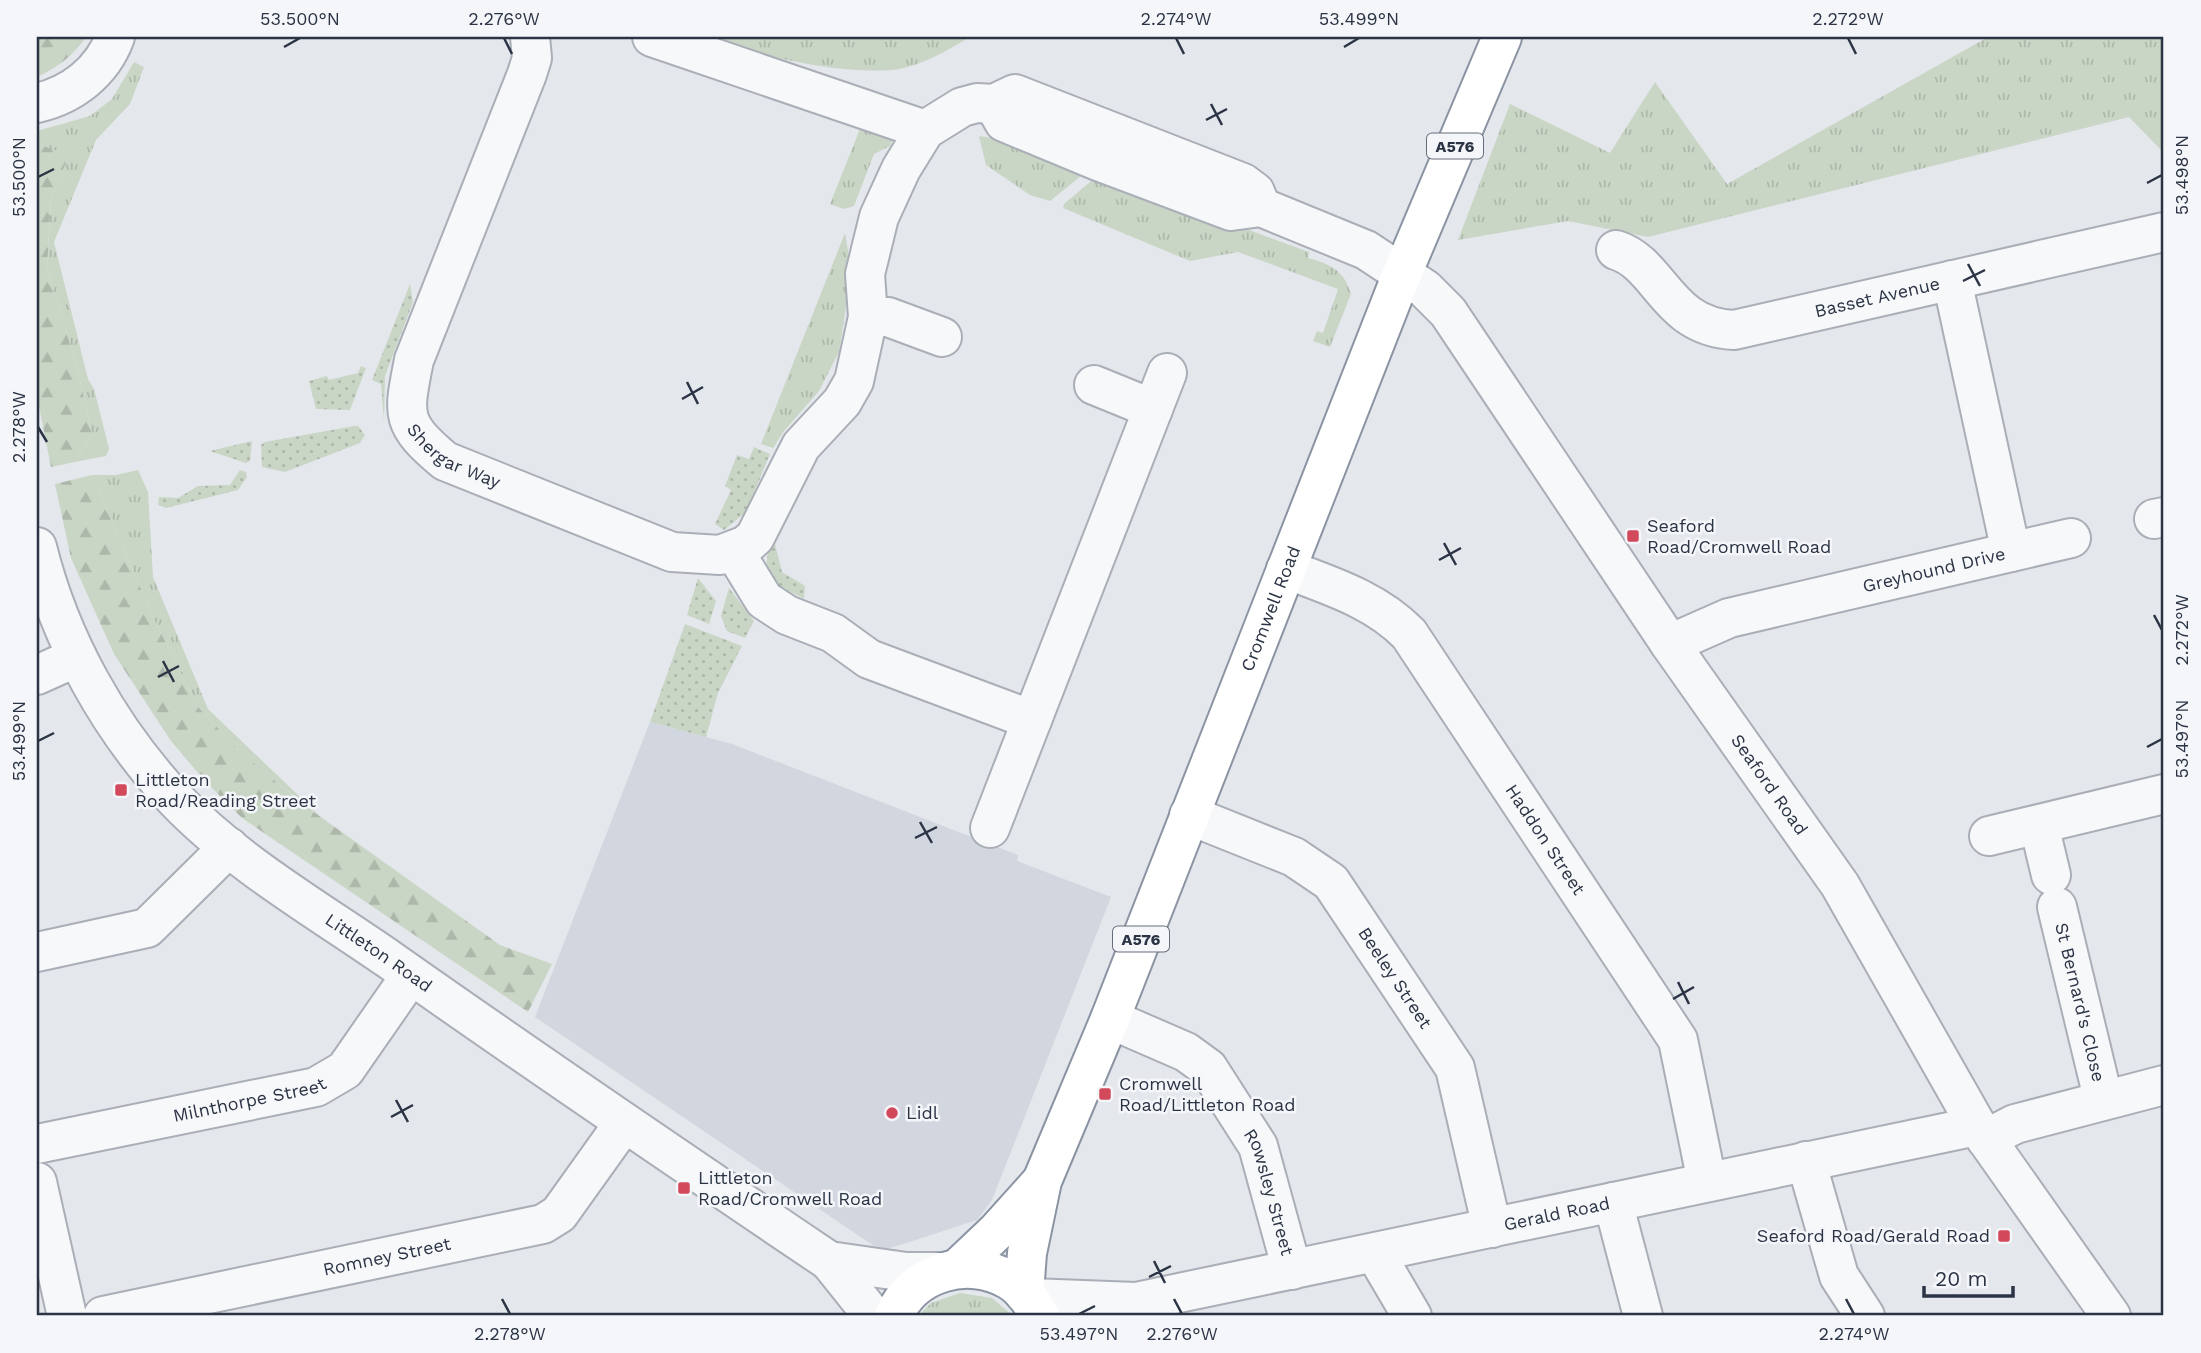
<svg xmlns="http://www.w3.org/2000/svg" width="2201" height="1353" font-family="'Work Sans',sans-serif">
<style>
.built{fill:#d2d6de}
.grass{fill:url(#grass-tufts)}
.forest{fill:url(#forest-firs)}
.garden{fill:url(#garden-dots)}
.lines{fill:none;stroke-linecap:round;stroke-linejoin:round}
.minor-casing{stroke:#a9aeb7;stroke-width:42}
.highway-casing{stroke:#8b94a3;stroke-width:42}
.minor{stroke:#f7f8fa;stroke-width:38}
.highway{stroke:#fff;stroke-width:38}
.ticks{fill:none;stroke:#2b3445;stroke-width:2.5}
.poi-dot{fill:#d1495b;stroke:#f4f6f9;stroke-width:2.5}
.labels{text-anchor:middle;stroke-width:5;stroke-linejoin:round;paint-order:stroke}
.shield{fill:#f4f6f9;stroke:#676e7b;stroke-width:2}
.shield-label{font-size:16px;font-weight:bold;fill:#2b3445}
.street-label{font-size:18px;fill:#2b3445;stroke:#f4f6f9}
.poi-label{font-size:18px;fill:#2b3445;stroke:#f4f6f9;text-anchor:start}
.neatline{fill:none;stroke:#2b3445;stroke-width:2.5}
.ticks-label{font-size:18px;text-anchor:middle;fill:#2b3445}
</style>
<defs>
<pattern id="grass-tufts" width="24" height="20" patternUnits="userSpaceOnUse" patternTransform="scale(1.75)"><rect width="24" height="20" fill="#c9d6c5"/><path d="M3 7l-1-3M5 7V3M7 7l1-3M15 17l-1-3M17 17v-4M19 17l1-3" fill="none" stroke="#adb8ab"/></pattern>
<pattern id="forest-firs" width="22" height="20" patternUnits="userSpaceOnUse" patternTransform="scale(1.75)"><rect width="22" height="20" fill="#c9d6c5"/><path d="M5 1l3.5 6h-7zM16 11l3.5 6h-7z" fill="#adb8ab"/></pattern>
<pattern id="garden-dots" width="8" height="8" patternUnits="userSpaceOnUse" patternTransform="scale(1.75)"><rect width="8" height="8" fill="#c9d6c5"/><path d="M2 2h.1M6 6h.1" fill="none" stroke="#adb8ab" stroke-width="1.8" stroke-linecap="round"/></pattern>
</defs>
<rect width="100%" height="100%" fill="#e4e7ec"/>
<path class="built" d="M 650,722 L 732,744 L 1018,855 L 1017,861 L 1111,897 L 992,1200 L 977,1220 L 897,1246 L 885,1249 L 874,1246 L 535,1017 Z"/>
<g class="grass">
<path d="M 702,37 L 970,37 C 948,50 918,68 892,70 C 831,74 770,56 712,42 Z"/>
<path d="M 1988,37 L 2164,37 L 2164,153 L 2129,117 L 1648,237 L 1568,221 L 1458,240 L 1510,104 L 1610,153 L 1655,82 L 1727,184 Z"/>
<path d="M 134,62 L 144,67 L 130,104 L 96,140 L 54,242 L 88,379 L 94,389 L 109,449 L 106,456 L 75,462 L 92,434 L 77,367 L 47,269 L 51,198 L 66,163 L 43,146 L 37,149 L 37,131 L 90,116 L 112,99 Z"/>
<path d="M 864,119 L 896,131 L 890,146 L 874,154 L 854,206 L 844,209 L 830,204 Z"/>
<path d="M 979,136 L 998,139 L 1086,172 L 1050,201 L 1030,195 L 986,165 Z"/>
<path d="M 1096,177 L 1228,229 L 1249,230 L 1309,252 L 1308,258 C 1330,264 1344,270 1351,294 L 1330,347 L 1313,341 L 1317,331 L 1323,333 L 1338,289 L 1238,252 L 1190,261 L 1063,208 L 1064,204 Z"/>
<path d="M 845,233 L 848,251 L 846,307 L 839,352 L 819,391 L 784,431 L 773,448 L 761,444 Z"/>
<path d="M 138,470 L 148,492 L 153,577 L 208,709 L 321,817 L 240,753 L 198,707 L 153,617 L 92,475 L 116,475 Z"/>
<path d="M 960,1293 L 992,1298 L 1013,1316 L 918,1316 L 931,1303 Z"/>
</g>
<g class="forest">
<path d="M 37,37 L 86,37 C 73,56 58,67 37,77 Z"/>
<path d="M 43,146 L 58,151 L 66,163 L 51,198 L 47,269 L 77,367 L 92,434 L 75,462 L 51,467 L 37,396 L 37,149 Z"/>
<path d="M 92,475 L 153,617 L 198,707 L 240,752 L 311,810 L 500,945 L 552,964 L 528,1012 L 242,818 L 205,781 L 171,741 L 114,654 L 71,558 L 55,484 Z"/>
</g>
<g class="garden">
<path d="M 410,284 L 413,302 L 385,376 L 384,421 L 381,384 L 372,380 Z"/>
<path d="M 361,366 L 366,368 L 350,410 L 316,409 L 309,381 L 327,376 L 329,380 L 358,373 Z"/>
<path d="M 354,426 L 358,426 L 365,435 L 360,443 L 285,472 L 262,467 L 261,445 L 265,442 Z"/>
<path d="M 252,441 L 250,461 L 246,463 L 210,451 Z"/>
<path d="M 754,447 L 770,454 L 746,512 L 724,530 L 715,524 L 731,490 L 725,486 L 737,455 L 749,459 Z"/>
<path d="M 240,470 L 246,472 L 247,477 L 238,490 L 166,508 L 158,505 L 159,497 L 178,498 L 198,486 L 230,485 Z"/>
<path d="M 775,544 L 782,572 L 805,586 L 804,599 L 779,586 L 766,567 L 768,552 Z"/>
<path d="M 698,578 L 716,601 L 709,624 L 687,615 Z"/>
<path d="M 729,588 L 754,621 L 745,638 L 727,631 L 721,616 Z"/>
<path d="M 685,624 L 742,646 L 718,693 L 706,737 L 650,722 Z"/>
</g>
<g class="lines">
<g class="minor-casing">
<g id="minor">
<path id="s1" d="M 530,37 L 532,58 L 527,74 L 414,360 C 403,416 400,423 445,461 L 672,552 L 720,555 L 746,545 L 755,537 L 801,446 L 842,402 L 854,381 L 868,317 L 865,274 L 879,217 L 901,169 L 925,130 L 962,107 L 977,103 L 994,104 L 1015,94 L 1243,183 L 1255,192 L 1261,207"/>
<path d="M 652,37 L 925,130"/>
<path d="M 37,103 C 72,95 102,72 115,37"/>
<path id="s2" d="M 994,104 L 1004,122 L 1098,161 L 1231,211 L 1261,207 L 1366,250 L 1425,289 L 1448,312 L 1670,644 L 1840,885 L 1977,1126 L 2111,1316"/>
<path id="s3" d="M 1616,250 C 1661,264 1666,327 1734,330 L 2164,232"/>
<path d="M 868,317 L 888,317 L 942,337"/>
<path d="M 1094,385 L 1153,409"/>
<path d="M 2154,519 L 2164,517"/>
<path id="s4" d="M 37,547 C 60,640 109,728 175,799 C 236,863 318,910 390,960 C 535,1062 682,1162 829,1261 L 873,1316"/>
<path d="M 734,551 L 764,600 L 787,615 L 833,633 L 869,659 L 1032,720"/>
<path d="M 2011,552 L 2071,538"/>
<path id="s5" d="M 1286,569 C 1331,586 1376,600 1409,634 L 1678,1040 L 1707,1182"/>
<path id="s6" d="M 1670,644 L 1729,618 L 2011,552 L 1952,280"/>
<path d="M 37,675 L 77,657"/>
<path id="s7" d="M 1189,815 L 1294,857 L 1331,882 L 1455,1068 L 1492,1228"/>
<path d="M 2039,825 L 2051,875"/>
<path d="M 990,828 L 1167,373"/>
<path d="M 1989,836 L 2164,794"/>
<path id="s8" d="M 2057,907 L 2103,1098"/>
<path d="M 37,952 L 147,928 L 229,847"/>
<path id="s9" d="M 1110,1019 L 1186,1052 L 1208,1068 L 1258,1146 L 1292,1270"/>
<path d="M 1986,1139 L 2015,1124 L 2164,1085"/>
<path id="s10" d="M 37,1144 L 316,1087 L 345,1070 L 411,975"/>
<path d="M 1806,1161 L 1839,1276 L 1865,1316"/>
<path d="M 37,1182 L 67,1316"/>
<path d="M 1613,1202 L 1643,1316"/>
<path d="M 1375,1253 L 1412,1316"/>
<path d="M 829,1261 L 906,1272 L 943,1272"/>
<path id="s11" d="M 1030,1298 L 1136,1302 L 1977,1126"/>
<path id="s12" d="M 103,1316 L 543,1224 L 559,1214 L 624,1123"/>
</g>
</g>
<g class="highway-casing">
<g id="highway">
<path d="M 958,1268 L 997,1231 L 1041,1182"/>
<path id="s13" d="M 1024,1293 L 1027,1253 L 1042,1181 L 1110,1019 L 1402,274 L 1502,37"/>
<path d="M 894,1316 C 912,1272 968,1256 1009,1280 C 1023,1288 1032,1302 1040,1316"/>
</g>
</g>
<use href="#minor" class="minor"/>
<use href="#highway" class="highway"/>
</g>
<path class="ticks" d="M 504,38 L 512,54M 1176,38 L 1184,54M 1848,38 L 1856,54M 284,47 L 300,38M 1344,47 L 1359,38M 1211,104 L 1222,125M 1206,120 L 1227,109M 38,177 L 54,169M 2147,183 L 2162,175M 1968,264 L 1980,286M 1963,281 L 1985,270M 687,382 L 698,404M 682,399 L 703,387M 38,427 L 47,442M 1444,543 L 1456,565M 1439,560 L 1461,548M 2154,615 L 2162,630M 163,661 L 174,682M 158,677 L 179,666M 38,741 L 54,733M 2147,747 L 2162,739M 920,822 L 932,843M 915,838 L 937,827M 1678,982 L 1689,1004M 1673,999 L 1694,987M 396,1100 L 408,1122M 391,1117 L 413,1105M 1154,1261 L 1165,1283M 1149,1277 L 1171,1266M 502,1299 L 510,1314M 1174,1299 L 1182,1314M 1846,1299 L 1854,1314M 1079,1314 L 1095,1306"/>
<g class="poi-dot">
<rect x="1626" y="529" width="14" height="14" rx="3.5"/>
<rect x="114" y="783" width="14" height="14" rx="3.5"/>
<rect x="1098" y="1087" width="14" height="14" rx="3.5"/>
<circle cx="892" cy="1113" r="7"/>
<rect x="677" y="1181" width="14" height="14" rx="3.5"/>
<rect x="1997" y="1229" width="14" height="14" rx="3.5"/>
</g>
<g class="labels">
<g class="shield">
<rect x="1427" y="133.5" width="56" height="25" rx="5"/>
<rect x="1113" y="926.5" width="56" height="25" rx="5"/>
</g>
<g class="shield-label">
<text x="1455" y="152">A576</text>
<text x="1141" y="945">A576</text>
</g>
<g class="street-label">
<text dy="6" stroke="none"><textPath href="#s3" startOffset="294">Basset Avenue</textPath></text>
<text dy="6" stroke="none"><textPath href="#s1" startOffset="466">Shergar Way</textPath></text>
<text dy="6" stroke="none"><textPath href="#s6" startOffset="275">Greyhound Drive</textPath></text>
<text dy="6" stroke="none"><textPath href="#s13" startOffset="730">Cromwell Road</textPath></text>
<text dy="6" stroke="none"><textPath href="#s2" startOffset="1083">Seaford Road</textPath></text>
<text dy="6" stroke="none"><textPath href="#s5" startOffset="387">Haddon Street</textPath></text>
<text dy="6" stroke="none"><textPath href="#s4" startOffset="546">Littleton Road</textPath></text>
<text dy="6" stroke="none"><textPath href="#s7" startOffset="273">Beeley Street</textPath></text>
<text dy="6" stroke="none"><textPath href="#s8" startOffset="98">St Bernard's Close</textPath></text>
<text dy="6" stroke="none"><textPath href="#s10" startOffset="217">Milnthorpe Street</textPath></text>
<text dy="6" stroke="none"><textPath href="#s9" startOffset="250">Rowsley Street</textPath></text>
<text dy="6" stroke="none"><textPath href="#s11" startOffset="536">Gerald Road</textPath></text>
<text dy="6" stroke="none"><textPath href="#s12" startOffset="290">Romney Street</textPath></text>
</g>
<g class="poi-label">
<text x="1647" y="532">Seaford<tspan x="1647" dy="21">Road/Cromwell Road</tspan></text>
<text x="135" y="786">Littleton<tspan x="135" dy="21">Road/Reading Street</tspan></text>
<text x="1119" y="1090">Cromwell<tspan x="1119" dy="21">Road/Littleton Road</tspan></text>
<text x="906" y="1119">Lidl</text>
<text x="698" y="1184">Littleton<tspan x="698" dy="21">Road/Cromwell Road</tspan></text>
<text x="1990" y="1242" text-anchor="end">Seaford Road/Gerald Road</text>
</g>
</g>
<rect width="2201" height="1353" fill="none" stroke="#f4f6f9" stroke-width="77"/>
<path d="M1924 1286v10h89v-10" fill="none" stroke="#2b3445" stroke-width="3.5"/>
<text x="1935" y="1286" font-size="21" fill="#2b3445" stroke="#f4f6f9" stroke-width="5" paint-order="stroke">20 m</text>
<rect x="38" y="38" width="2124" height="1276" class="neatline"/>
<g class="ticks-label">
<text x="300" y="25">53.500°N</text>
<text x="504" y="25">2.276°W</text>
<text x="1176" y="25">2.274°W</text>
<text x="1359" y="25">53.499°N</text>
<text x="1848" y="25">2.272°W</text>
<text transform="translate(2182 175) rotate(-90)" y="6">53.498°N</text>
<text transform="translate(19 177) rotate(-90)" y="6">53.500°N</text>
<text transform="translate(19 427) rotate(-90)" y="6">2.278°W</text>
<text transform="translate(2182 630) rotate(-90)" y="6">2.272°W</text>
<text transform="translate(2182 739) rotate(-90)" y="6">53.497°N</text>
<text transform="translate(19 741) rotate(-90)" y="6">53.499°N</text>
<text x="510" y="1340">2.278°W</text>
<text x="1079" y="1340">53.497°N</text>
<text x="1182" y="1340">2.276°W</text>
<text x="1854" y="1340">2.274°W</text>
</g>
</svg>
